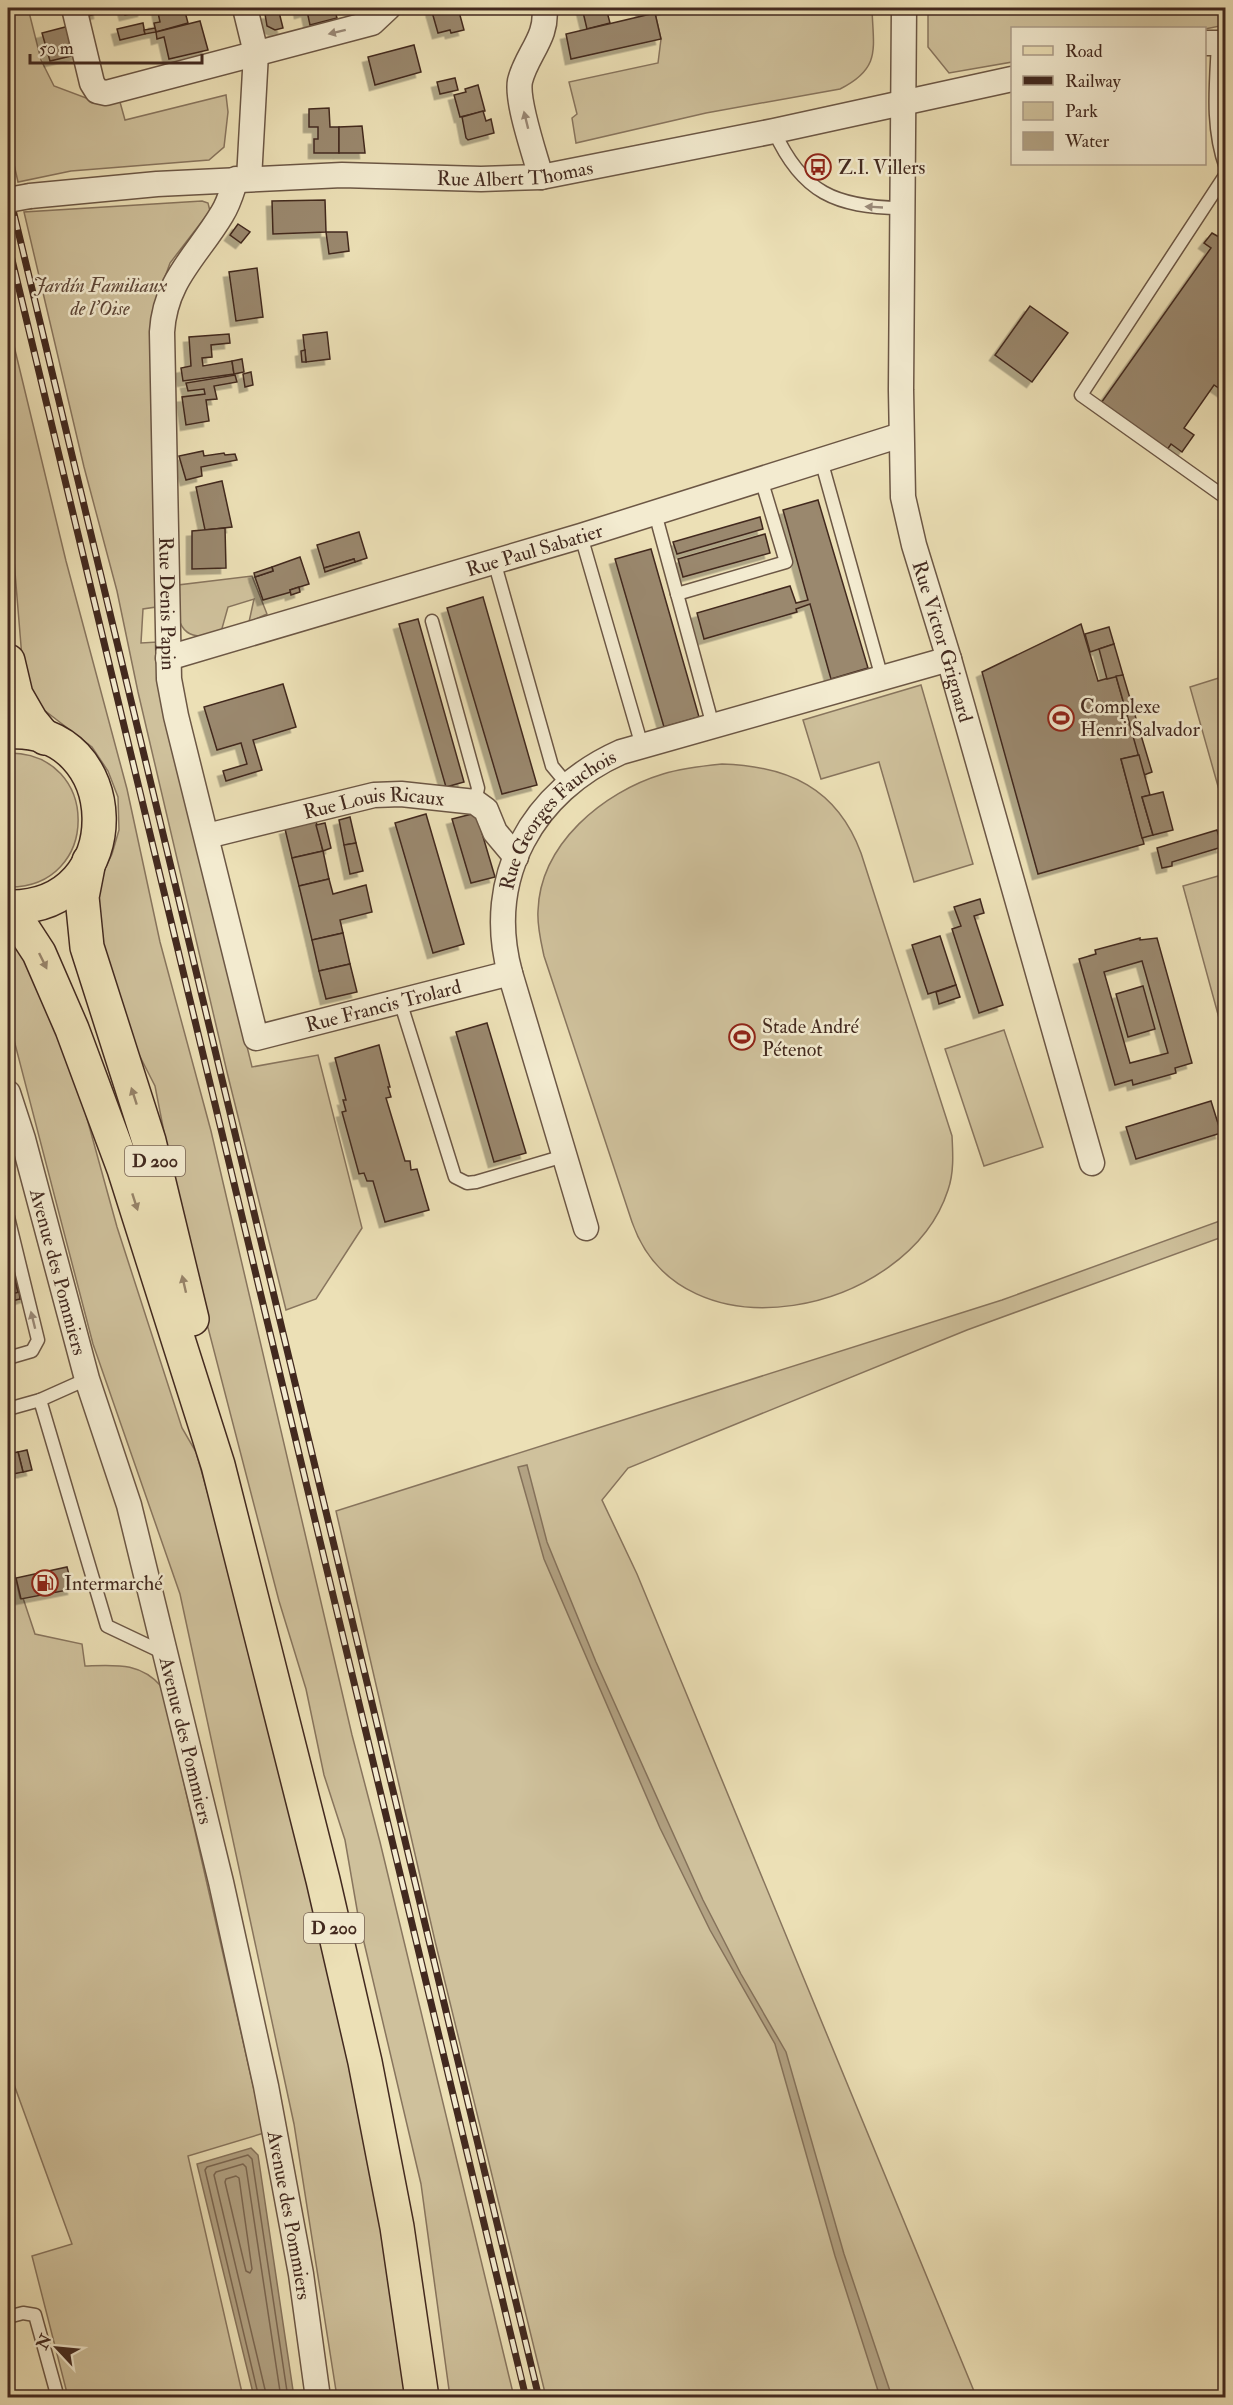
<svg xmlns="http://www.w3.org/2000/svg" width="1233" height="2405" viewBox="0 0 1233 2405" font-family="'IM FELL Double Pica',serif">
  <defs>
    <filter id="shadow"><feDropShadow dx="-5.5" dy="5.5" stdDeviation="0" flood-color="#0004"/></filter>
  </defs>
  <rect width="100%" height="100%" fill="#ece0b6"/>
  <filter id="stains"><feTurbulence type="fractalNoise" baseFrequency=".00333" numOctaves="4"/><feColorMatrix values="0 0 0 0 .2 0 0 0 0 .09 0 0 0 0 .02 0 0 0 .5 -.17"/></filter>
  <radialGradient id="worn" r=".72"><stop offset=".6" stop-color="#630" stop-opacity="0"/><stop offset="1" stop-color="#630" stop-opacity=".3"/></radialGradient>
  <g fill="#cfc19c" stroke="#88755e" stroke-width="1.5">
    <path d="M8 8H28L41 60 54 86 102 104 120 102 125 120 226 95 228 112 224 147 209 160 71 171 18 182 8 138Z"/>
    <path d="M664 8H872C873 48 882 68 840 89L706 113 576 143 572 118 577 114 569 82 658 63 661 39 655 13 665 10Z"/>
    <path d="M928 8H1225V25L1205 29 1012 28V62L949 73 928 47Z"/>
    <path d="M202 201 208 203 210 211 170 263 152 313 156 607 143 609 141 643 158 642 162 699 252 1067 318 1055 362 1228 316 1299 286 1310 227 1072 138 692 117 591 84 467 24 212Z"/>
    <path d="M8 321 66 561 127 789 160 942 211 1131 352 1735 380 1842 514 2397H450L421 2184 359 1921 345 1840 324 1775 306 1689 279 1601 185 1239 155 1086 129 1035 99 961 92 896 112 854 119 830 118 797 108 771 92 747 44 710 31 695 23 670 8 487Z"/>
    <path d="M252 576 267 614 249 622 254 599 228 607 221 632C215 634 208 637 201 636 173 636 177 604 178 585Z"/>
    <path d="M1225 676H1226L1225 811 1190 687Z"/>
    <path d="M921 685 973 864 914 882 879 762 821 779 803 720Z"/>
    <path d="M8 753C102 752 101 889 8 887Z"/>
    <path d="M722 764C788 766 837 788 861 853L952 1136C953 1154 954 1173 948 1190 908 1314 681 1363 632 1222L544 956C541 942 537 926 538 911 540 844 603 792 663 774 682 768 702 766 722 764Z"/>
    <path d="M1225 874H1226L1225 1040 1183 886Z"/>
    <path d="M8 932 14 937 67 1046 117 1227 182 1428 196 1452 250 1641 366 2126 408 2397H337L294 2124 180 1594 93 1344 8 1017Z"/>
    <path d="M1004 1030 1043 1147 984 1166 945 1049Z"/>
    <path d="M1225 1219V1236L967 1330 628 1468 602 1500 637 1574 976 2396 546 2397 435 1941 336 1511 1002 1300Z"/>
    <path d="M8 1543 20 1598H23L35 1634 82 1644 85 1666C116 1665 140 1662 162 1687L264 2133 188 2156 243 2397H68L32 2256 72 2244 8 2068Z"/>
  </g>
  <g fill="#b2a283" stroke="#85725b" stroke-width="1.5">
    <path d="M527 1465 547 1542 596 1662 703 1900 741 1974 786 2052 844 2254 892 2397H880L835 2256 775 2044 710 1930 660 1828 544 1559 518 1467Z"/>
    <path d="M251 2148 258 2155 294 2397H254L197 2164Z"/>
  </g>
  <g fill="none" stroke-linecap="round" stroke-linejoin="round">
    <g stroke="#7a6651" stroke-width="1.5">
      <path d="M236 2176 239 2178 252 2269 250 2273 246 2271 225 2182 226 2179Z"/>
      <path d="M259 2398 205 2170 207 2167 248 2155 252 2159 288 2398"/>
      <path d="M267 2398 214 2175 216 2172 243 2164 246 2167 281 2398"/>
    </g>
  </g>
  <g fill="#9a886e" stroke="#42291f" stroke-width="1.5" fill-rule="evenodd" filter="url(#shadow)">
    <path d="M86 8H98L99 13 88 16Z"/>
    <path d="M123 8H143V11L125 15Z"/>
    <path d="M157 8H184L188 23 156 32 154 23 160 22Z"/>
    <path d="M299 8H334L337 18 310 25 307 11 300 13Z"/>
    <path d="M431 8H449L432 12Z"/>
    <path d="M449 8H458L464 30 451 33 450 30 438 33 432 12Z"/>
    <path d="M582 8H606L610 23 587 29Z"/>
    <path d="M641 8H664L665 9 642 14Z"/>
    <path d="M279 12 283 28 275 30 267 26 265 14Z"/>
    <path d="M655 13 661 39 571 59 566 34Z"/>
    <path d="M200 21 208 50 169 59 164 37 157 39 156 32Z"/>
    <path d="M143 23 145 34 120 40 117 29Z"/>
    <path d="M73 25 80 54 50 61 42 33Z"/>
    <path d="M155 28 156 32 145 34 144 30Z"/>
    <path d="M414 45 421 72 375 85 368 57Z"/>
    <path d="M455 78 458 90 440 94 437 82Z"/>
    <path d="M478 85 485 111 460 117 454 95 466 92 465 89Z"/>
    <path d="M329 108 330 127H339V153H314V139H318V127H309V109Z"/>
    <path d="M483 111 486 121 491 119 494 133 468 140 466 138 462 117Z"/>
    <path d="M362 126 365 153H339V127Z"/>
    <path d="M325 200 326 232 273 234 272 201Z"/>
    <path d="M238 224 250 232 241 243 230 235Z"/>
    <path d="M1225 229 1226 393 1214 385 1184 428 1194 435 1182 452 1171 444 1167 450 1101 403 1211 248 1204 243 1212 233 1219 237Z"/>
    <path d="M326 232H347L349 251 329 254Z"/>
    <path d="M257 268 263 317 236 321 229 272Z"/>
    <path d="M1030 306 1068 333 1032 382 995 355Z"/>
    <path d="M327 332 330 359 306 362 303 335Z"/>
    <path d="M229 334 230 343 211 345 212 357 202 358 203 366 232 361 234 374 183 381 181 368 191 366 189 337Z"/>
    <path d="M305 350 306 362H302L301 351Z"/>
    <path d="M242 359 244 372 234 374 232 361Z"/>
    <path d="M251 372 253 385 245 387 243 374Z"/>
    <path d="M235 375 237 382 214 386 217 399 206 400 209 421 186 425 182 397 205 394 204 389 188 391 186 383Z"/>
    <path d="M203 451 204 456 224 453 225 455 235 454 237 460 201 467 202 476 186 480 179 456Z"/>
    <path d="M1226 478V491L1219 487Z"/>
    <path d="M222 481 232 527 205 530 196 487Z"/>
    <path d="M818 500 868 668 831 679 810 604 796 609 797 612 704 639 697 613 790 586 796 603 808 600 783 510Z"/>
    <path d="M760 517 763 529 677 554 673 542Z"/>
    <path d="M225 528 226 568 192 569V531Z"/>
    <path d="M359 532 367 558 355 562 354 559 324 568 317 545Z"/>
    <path d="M765 534 770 553 683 577 678 559Z"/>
    <path d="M651 549 699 717 664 727 615 559Z"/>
    <path d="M300 557 309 584 290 590 291 592 263 600 255 577 273 571 272 567Z"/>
    <path d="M354 559 355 562 325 572 324 568Z"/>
    <path d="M272 567 273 571 255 577 254 573Z"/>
    <path d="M299 587 300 592 291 595 290 590Z"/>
    <path d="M483 597 537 785 502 794 447 608Z"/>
    <path d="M418 619 464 782 446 787 399 624Z"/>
    <path d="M1081 624 1098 681 1116 676 1139 755 1121 759 1144 844 1038 874 982 672Z"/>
    <path d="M1109 627 1114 644 1090 652 1085 634Z"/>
    <path d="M1114 644 1123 675 1107 679 1099 649Z"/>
    <path d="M1123 675 1152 772 1144 775 1116 676Z"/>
    <path d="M283 684 296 727 253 740 262 770 226 781 223 771 247 764 241 743 217 750 204 707Z"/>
    <path d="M1139 755 1150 795 1142 797 1153 835 1142 838 1121 759Z"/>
    <path d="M1163 792 1173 830 1153 835 1142 797Z"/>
    <path d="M476 813 495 877 471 883 452 819Z"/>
    <path d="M426 814 464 944 433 953 395 823Z"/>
    <path d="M350 817 356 843 344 845 339 820Z"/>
    <path d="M316 821 323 851 292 858 285 829Z"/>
    <path d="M325 823 331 848 323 851 316 825Z"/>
    <path d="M1217 830 1222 847 1172 862V866L1162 868 1157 848Z"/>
    <path d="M356 843 363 871 350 874 344 845Z"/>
    <path d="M323 851 329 879 299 886 292 858Z"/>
    <path d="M329 879 333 894 366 885 372 912 340 920 343 933 312 940 299 886Z"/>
    <path d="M980 899 984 913 974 916 1003 1005 979 1013 952 929 961 926 954 907Z"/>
    <path d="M343 933 350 964 319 971 312 940Z"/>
    <path d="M940 936 956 985 928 994 912 945Z"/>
    <path d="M1140 938V940L1157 938 1192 1063 1175 1068 1176 1073 1133 1085 1132 1080 1115 1085 1079 959 1096 954 1095 950ZM1142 961 1168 1053 1130 1063 1104 972Z"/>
    <path d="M350 964 357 992 326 999 319 971Z"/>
    <path d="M956 985 960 997 939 1004 936 992Z"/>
    <path d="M1143 986 1155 1029 1128 1037 1116 994Z"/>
    <path d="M487 1023 526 1153 494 1162 456 1032Z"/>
    <path d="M379 1045 390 1087H388L391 1097 386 1098 405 1161H410L411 1170 417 1169 429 1210 385 1222 373 1181H367L364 1173 359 1174 342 1112 346 1111 343 1100H346L335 1058Z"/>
    <path d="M1211 1101 1221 1133 1136 1159 1126 1127Z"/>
    <path d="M8 1225 26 1297 20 1299 8 1251Z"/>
    <path d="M8 1251 18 1293 8 1295Z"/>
    <path d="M19 1292 20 1299 8 1302V1295Z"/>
    <path d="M27 1450 32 1470 23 1472 18 1452Z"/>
    <path d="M18 1452 23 1472 8 1475V1454Z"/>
    <path d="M67 1567 73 1589 21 1599 16 1578Z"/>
  </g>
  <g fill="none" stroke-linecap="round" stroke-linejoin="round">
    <g stroke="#6c5745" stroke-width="15">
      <g id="lane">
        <path d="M1218 43C1216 85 1211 127 1226 168"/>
        <path d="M774 131C802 193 836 207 901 208"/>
        <path d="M1226 174 1081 395 1226 498"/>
        <path d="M821 460 882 678"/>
        <path d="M655 513 713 726"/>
        <path d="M581 536 642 746"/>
        <path d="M494 561 552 766 567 784"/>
        <path d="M677 594 786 562 761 479"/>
        <path d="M432 621 478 788 475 802"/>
        <path d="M400 1001 455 1177 467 1183 476 1182 564 1156"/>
        <path d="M8 1217 38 1340 32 1351 8 1358"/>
        <path d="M40 1400 87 1379"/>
        <path d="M8 1409 40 1400 107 1626 164 1653"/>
        <path d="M8 2317 23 2313 35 2315 58 2398"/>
      </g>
    </g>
    <g stroke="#6c5745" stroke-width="27">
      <g id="street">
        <path d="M74 8 92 83 97 91 106 93 372 23 388 8"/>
        <path d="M245 8 256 53 249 179"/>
        <path id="s1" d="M904 8 901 390 903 497 914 545 949 659 1092 1163"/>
        <path d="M1204 43H1226"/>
        <path d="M541 177C535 155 516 101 520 81 526 55 549 36 544 8"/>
        <path id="s2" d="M236 179C232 191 229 203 222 214 197 256 165 280 162 332L169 679 176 716 256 1038 510 973"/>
        <path id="s3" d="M30 196 157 184 342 175 481 179 541 177 774 131 1012 79"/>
        <path id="s4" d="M168 658 581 536 901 435"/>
        <path id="s5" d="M207 836 374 795 401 794 475 802 486 810 495 832 516 857"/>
        <path id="s6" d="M8 1093 23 1139 87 1379 129 1505 221 1882 266 2086 301 2274 318 2398"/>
        <path id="s7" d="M586 1228 510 973C484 877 533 791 621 752L949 659"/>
      </g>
    </g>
    <g stroke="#42291f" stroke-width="36">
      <g id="primary">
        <path d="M8 732C126 724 133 910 8 907"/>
        <path d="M89 861 82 897 87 947 149 1141 192 1319"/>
        <path d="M8 915 24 930 39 953 72 1029 124 1169 218 1465 323 1880 365 2062 397 2227 422 2398"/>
      </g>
    </g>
    <g stroke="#42291f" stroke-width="36">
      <path id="highway" d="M8 661 16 695 31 721 45 738"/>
    </g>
    <use href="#lane" stroke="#f3ebd0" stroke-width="12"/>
    <use href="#street" stroke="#f3ebd0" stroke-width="24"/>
    <use href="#primary" stroke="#ece0b6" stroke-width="33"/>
    <use href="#highway" stroke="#ece0b6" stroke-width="33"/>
    <g stroke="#42291f" stroke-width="7">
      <g id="rail">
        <path d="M8 189 539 2398"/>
        <path d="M8 243 526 2398"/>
      </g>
    </g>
    <use href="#rail" stroke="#f3ebd0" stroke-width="4.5" stroke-dasharray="14" stroke-linecap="butt"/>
    <g stroke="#6c5745" stroke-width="27" stroke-linecap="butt">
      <path id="street-bridge" d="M8 200 30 196"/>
    </g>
    <use href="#street-bridge" stroke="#f3ebd0" stroke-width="24"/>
  </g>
  <defs><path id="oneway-solid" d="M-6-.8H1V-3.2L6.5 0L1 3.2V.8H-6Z" transform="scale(1.5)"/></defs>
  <g fill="#9a8a78">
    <use href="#oneway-solid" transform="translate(337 32) rotate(166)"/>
    <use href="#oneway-solid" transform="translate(526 120) rotate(-104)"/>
    <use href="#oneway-solid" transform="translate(874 207) rotate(-177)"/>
    <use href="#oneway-solid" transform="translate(33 1320) rotate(-104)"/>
  </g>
  <g fill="#97846a">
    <use href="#oneway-solid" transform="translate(43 961) rotate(64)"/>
    <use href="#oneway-solid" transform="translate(134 1096) rotate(-108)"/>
    <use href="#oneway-solid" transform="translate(135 1202) rotate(72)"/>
    <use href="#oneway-solid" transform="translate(184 1284) rotate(-103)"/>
  </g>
  <defs>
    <g id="bus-ring" transform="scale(1.35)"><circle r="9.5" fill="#f3ebd0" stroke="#8f2418" stroke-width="1.5"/><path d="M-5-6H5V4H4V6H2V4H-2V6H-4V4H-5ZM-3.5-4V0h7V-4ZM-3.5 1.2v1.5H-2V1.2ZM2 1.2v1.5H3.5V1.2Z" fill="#8f2418"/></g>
    <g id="stadium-ring" transform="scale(1.35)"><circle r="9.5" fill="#f3ebd0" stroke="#8f2418" stroke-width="1.5"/><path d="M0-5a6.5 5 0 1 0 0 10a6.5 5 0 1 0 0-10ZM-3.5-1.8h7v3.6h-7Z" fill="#8f2418"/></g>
    <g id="fuel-ring" transform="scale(1.35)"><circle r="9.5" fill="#f3ebd0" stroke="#8f2418" stroke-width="1.5"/><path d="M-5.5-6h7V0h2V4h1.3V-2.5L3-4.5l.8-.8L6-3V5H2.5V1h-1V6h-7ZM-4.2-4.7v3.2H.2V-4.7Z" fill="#8f2418"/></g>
  </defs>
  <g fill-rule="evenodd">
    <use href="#bus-ring" x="818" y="167"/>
    <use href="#stadium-ring" x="1061" y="718"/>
    <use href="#stadium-ring" x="742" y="1037"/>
    <use href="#fuel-ring" x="45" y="1583"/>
  </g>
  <g text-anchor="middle" stroke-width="5" stroke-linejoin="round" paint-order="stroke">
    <g fill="#f3ebd0" stroke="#776354" stroke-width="1.5">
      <rect x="125" y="1146" width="60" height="30" rx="4.5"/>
      <rect x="304" y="1913" width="60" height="30" rx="4.5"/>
    </g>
    <g font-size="18" font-weight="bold" fill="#42291f">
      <text x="155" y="1167">D 200</text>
      <text x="334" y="1934">D 200</text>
    </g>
    <g font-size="20" fill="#42291f" stroke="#f3ebd0" text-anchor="start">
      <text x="838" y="174">Z.I. Villers</text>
      <text x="1080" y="713">Complexe<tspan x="1080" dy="23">Henri Salvador</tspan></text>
      <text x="762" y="1033">Stade André<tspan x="762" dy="23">Pétenot</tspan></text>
      <text x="64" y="1590">Intermarché</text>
    </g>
    <g font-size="20" fill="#42291f" stroke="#f3ebd0">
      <text dy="7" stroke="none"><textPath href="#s3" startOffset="486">Rue Albert Thomas</textPath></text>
      <text dy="7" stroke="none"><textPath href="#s4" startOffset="382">Rue Paul Sabatier</textPath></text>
      <text dy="7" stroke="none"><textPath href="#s2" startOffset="444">Rue Denis Papin</textPath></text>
      <text dy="7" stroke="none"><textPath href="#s1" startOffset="639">Rue Victor Grignard</textPath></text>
      <text dy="7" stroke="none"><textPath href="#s5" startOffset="171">Rue Louis Ricaux</textPath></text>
      <text dy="7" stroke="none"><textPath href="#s7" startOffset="440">Rue Georges Fauchois</textPath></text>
      <text dy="7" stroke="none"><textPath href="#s2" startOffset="1020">Rue Francis Trolard</textPath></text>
      <text dy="7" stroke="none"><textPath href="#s6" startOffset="186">Avenue des Pommiers</textPath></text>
      <text dy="7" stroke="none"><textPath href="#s6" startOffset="672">Avenue des Pommiers</textPath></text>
      <text dy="7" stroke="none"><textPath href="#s6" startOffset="1158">Avenue des Pommiers</textPath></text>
    </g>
    <g font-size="20" font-style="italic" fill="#5e4738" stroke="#f3ebd0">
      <text x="100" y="292">Jardín Familiaux<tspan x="100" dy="23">de l'Oise</tspan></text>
    </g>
  </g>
  <rect width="1233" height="2405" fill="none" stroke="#ece0b6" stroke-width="30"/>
  <rect x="9" y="9" width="1215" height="2387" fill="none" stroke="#42291f" stroke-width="3"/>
  <rect x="15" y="15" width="1203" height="2375" fill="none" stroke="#42291f" stroke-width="1.5"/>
  <rect x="1011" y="27" width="195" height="138" fill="#f3ebd0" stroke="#ac9d89" stroke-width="1.5"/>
  <rect x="1023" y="46" width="30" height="9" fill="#ece0b6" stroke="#ac9d89" stroke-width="1.5"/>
  <text x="1065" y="57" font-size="18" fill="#42291f">Road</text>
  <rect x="1023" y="76" width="30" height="9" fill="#42291f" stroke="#ac9d89" stroke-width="1.5"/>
  <text x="1065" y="87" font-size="18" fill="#42291f">Railway</text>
  <rect x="1023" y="102" width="30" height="18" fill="#cfc19c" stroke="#ac9d89" stroke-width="1.5"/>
  <text x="1065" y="117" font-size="18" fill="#42291f">Park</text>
  <rect x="1023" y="132" width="30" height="18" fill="#b2a283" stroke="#ac9d89" stroke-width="1.5"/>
  <text x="1065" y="147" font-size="18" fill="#42291f">Water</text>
  <g transform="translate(57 2348) rotate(296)" stroke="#f3ebd0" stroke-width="4.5" paint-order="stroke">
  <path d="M0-4.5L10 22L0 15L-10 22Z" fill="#42291f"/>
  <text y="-9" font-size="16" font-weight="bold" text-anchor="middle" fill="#42291f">N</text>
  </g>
  <path d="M30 54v9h172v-9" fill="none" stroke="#42291f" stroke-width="3"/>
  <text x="39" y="54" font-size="18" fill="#42291f" stroke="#f3ebd0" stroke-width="4.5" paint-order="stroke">50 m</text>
  <rect width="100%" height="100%" filter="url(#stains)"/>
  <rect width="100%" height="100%" fill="url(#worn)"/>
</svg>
